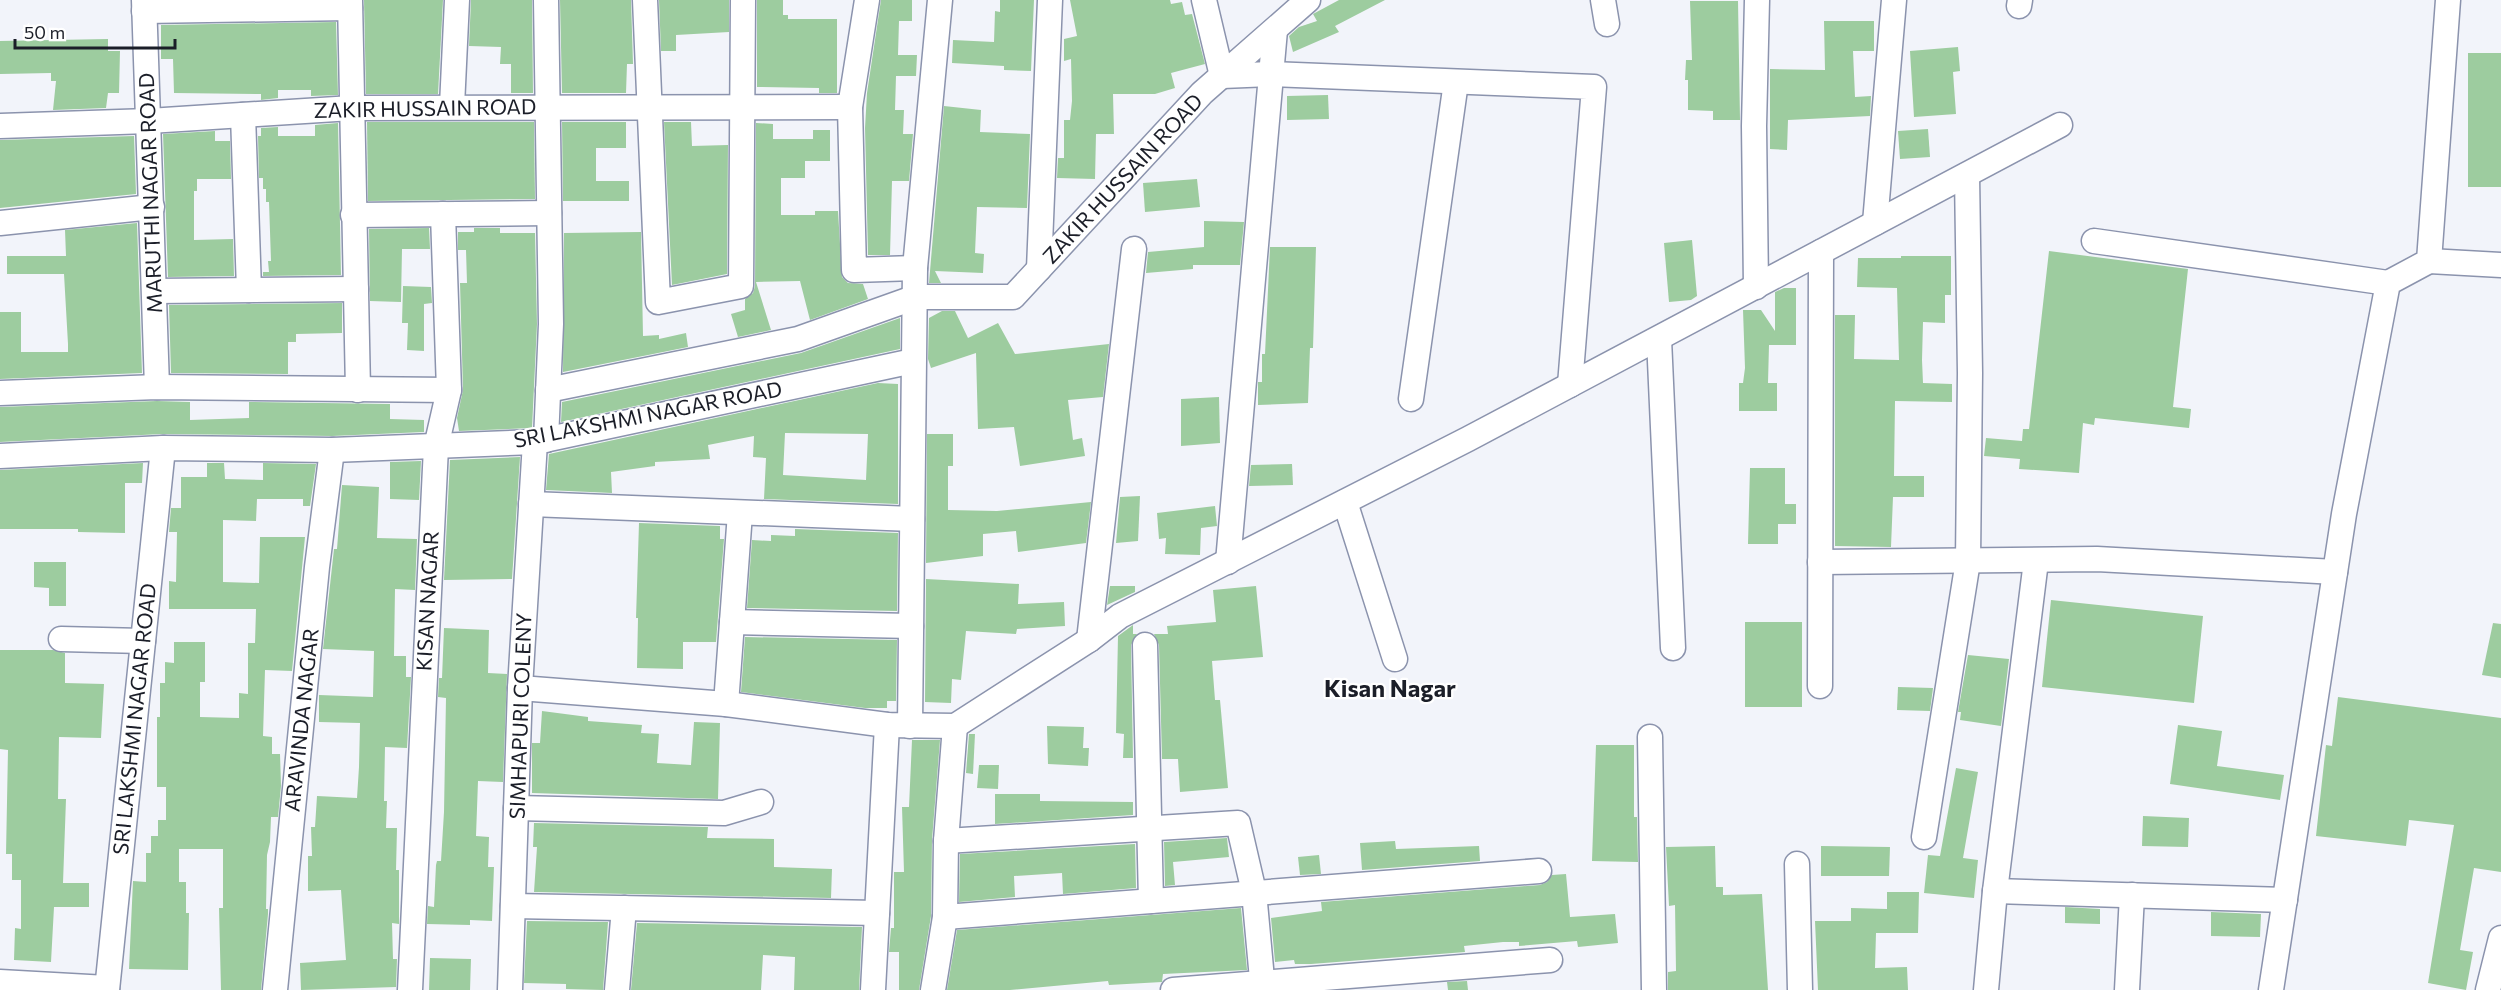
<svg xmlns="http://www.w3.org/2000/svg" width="2501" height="990" viewBox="0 0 2501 990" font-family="Commissioner,sans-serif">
  <rect width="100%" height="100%" fill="#f2f4fa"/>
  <g fill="#9dcc9f" fill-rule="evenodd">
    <path d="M364 0H443L438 94H366Z"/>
    <path d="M471 0H532L533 93H511V64H500L501 47 469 46Z"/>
    <path d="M560 0H631L633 64H627L626 93H562Z"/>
    <path d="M659 0H729V32L676 35V51H661Z"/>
    <path d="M757 0H783V15H788V19H837V93H819V88L757 87Z"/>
    <path d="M881 0H912V21H899L898 55H917L916 76H896L895 110H904L903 134H913L909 181H892L890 255H868L865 128 867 93Z"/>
    <path d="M1000 0H1034L1031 71 1004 70V66L952 63 953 40 994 42 995 11 1000 12Z"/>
    <path d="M1070 0H1170L1171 4 1182 2 1185 15 1192 14 1205 64 1171 73 1175 88 1155 94H1113L1114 134H1096L1095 179 1057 178 1058 158H1064V120H1070L1072 101 1071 59 1064 61V39L1077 36Z"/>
    <path d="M1339 0H1385L1335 26 1339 32 1293 52 1289 36 1299 27 1317 21 1313 14Z"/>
    <path d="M1690 1H1738L1740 120H1713V111L1688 110V80H1685L1686 60H1692Z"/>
    <path d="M1824 21H1874V51H1853L1855 97 1871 96 1870 116 1788 120 1787 150 1770 149V69L1825 70Z"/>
    <path d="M336 22 338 95 311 96V90H278V98L261 100V94L174 93 173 59H161V25Z"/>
    <path d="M108 39V51H120L119 93H108L106 108 53 110 56 81H51V73L0 74V41Z"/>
    <path d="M1958 47 1960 71 1953 72 1956 114 1914 117 1910 51Z"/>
    <rect x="2468" y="53" width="33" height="134"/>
    <path d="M1328 95 1329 119 1287 120V96Z"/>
    <path d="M944 106 981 110 980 132 1030 134 1027 208 977 207 975 253 984 254 983 273 935 271 941 283H929Z"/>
    <path d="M367 122H534L535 199 368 201Z"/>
    <path d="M562 122H626V148H596V181H629V201H563Z"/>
    <path d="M664 122H691L692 146 728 145 727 274 672 285Z"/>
    <path d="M338 123 341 275 263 276V272H269L268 261H271L269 202H266V189H263V178H259L258 136H261V128L278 127V136H315V125Z"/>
    <path d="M756 123 773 124V139H813V130H830V161H805V178H781V215H815V211H838L842 277 848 283 863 284 868 299 810 320 800 281 756 282 771 330 738 337 731 314 745 310V299L753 293 755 286Z"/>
    <path d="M1928 129 1930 157 1900 159 1898 131Z"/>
    <path d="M215 131V141H230L231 179H197V191H194V240L233 239 234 276 168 277 163 134Z"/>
    <path d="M134 136 136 194 0 208V140Z"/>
    <path d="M1197 179 1200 207 1145 212 1143 183Z"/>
    <path d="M1204 221 1244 222 1240 265H1193V269L1146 273 1148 252 1204 247Z"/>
    <path d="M137 223 142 373 0 379V312H21V352H68V344L64 274H7V256H66L65 230Z"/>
    <path d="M429 228 430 249H402L401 302 370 301 369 229Z"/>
    <path d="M474 228H500V233H535L537 324 532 428 459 431 457 418 463 390 460 283H467L466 250H458V232H474Z"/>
    <path d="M641 232 643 336 659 335V339L686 333 688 347 563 372 564 233Z"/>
    <path d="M1692 240 1697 296 1691 300 1669 302 1664 243Z"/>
    <path d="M1270 247H1316L1313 348H1310L1308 403 1258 405V382H1262V354H1265Z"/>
    <path d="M2049 251 2188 269 2173 407 2191 409 2189 428 2095 418 2094 425 2083 423 2079 473 2019 469 2020 459 1984 456 1986 438 2022 441 2023 429H2029Z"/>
    <path d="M1901 256H1951V295H1945V323L1923 322 1922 360 1923 383 1952 384V402L1895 401 1894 476H1924V497H1893L1891 547 1835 546V315H1855L1854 359 1899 360 1897 288 1857 287 1858 258H1901Z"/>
    <path d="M403 286 431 287 432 303 424 304V351L407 350 408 323H402Z"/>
    <path d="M1784 288H1796V345H1769L1768 383H1777V411H1739V383H1743L1745 368 1743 310H1761L1775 331V292Z"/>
    <path d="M342 303V333L296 334V342H288V374L171 373 169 305Z"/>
    <path d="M942 311H955L968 338 998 323 1015 354 1109 344 1103 397 1068 400 1073 440 1082 438 1085 456 1020 466 1014 427 978 429 976 353 931 368 928 359 929 318Z"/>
    <path d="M900 318V349L561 422 562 402 801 353Z"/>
    <path d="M878 383 898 384V504L764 499 766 458 753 457 754 436 708 445 710 459 655 462V466L611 472 612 493 546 490 549 454ZM785 433 868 434 866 480 783 475Z"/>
    <path d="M1219 397 1220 443 1181 446V399Z"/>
    <path d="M157 401 190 402V420L249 418V402L390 404V419L424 420V432L332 436 162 434 0 442V407Z"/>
    <path d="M927 434H953V466H948V510L997 511 1091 502 1086 543 1018 552 1016 531 983 534V556L926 563Z"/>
    <path d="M520 457 512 579 444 580 450 460Z"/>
    <path d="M421 461 419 500 390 499V462Z"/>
    <path d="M143 463 142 483H125V533L78 532V529H0V470Z"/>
    <path d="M207 463H224L225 479 263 480V463L316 464 310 506H303V499H257L256 521 223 520V582L259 583 260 537H305L292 671 265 670 263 736 272 737V754H280L281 786 278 817H271L270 842 267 855 266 909H268V914L261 990H221L219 908H223V849H179V882H186V913H189L188 970 129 969 133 881 146 882V853H151V836H158V820H166V787H157V717H160V683H165V662L174 663V642H205V682H200V717L239 718V693L248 694V643H255L256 609H169V581L176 582 177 532H169L171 508H181V477H207Z"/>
    <path d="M1292 464 1293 485 1249 486 1251 465Z"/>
    <path d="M1750 468H1785V504H1796V524H1778V544H1748Z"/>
    <path d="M342 485 379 487 377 538 417 539 415 590 395 589 394 656H406V677H411L407 748 385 747 384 801H387L386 828H397L396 870H399V924L392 923 393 959H397L396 987 301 990 300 963 346 960 341 890 308 891V856H312L311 827H315L317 796 357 798 359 767 360 723 319 722V695L373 697 374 651 323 649 334 549H337Z"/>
    <path d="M1140 496 1138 541 1116 543 1120 497Z"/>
    <path d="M1215 506 1217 526 1201 528 1200 555 1165 554 1166 538 1159 539 1157 513Z"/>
    <path d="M639 523 720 526V539H724L716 642H683V669L637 668 638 618H636Z"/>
    <path d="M795 529 898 533 897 611 747 608 752 540 771 541V535L795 536Z"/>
    <path d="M34 562H66V606H49V588L34 587Z"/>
    <path d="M926 579 1019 584 1018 604 1064 602 1065 626 1017 629 1016 634 966 631 961 680 952 679 951 703 925 702Z"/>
    <path d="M1110 586H1135V592L1107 605Z"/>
    <path d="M1256 586 1263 657 1212 661 1215 700H1220L1228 788 1180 792 1178 759H1162L1159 645 1154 634H1168L1167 626 1216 622 1213 590Z"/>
    <path d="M2051 600 2203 616 2194 703 2042 687Z"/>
    <rect x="1745" y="622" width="57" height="85"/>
    <path d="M2493 623 2501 624V678L2482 675Z"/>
    <path d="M1133 625V634H1137L1131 645 1133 758H1123L1124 734 1116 733 1118 636Z"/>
    <path d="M444 628 489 630 488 673 507 674 503 782 478 781 476 836 489 837 488 867H494L492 921 470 920V925L427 924 428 906 434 907 436 865 437 861H441L444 812 446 698 438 697 439 678H442Z"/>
    <path d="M745 637 897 640 896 701H887V708H865L741 692Z"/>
    <path d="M0 650H53L65 653V683L104 684 101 738 59 737 58 799H66L63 883H89V907H54L51 962 14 960 15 928 21 929V880H12V854H6L8 750 0 749Z"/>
    <path d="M1968 655 2009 659 2001 726 1960 720 1961 712H1958Z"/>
    <path d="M1898 687 1933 688 1930 711 1897 710Z"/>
    <path d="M2338 697 2501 718V872L2474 868 2460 950 2473 952 2466 990 2428 983 2454 825 2409 820 2406 846 2316 836 2326 745 2332 746Z"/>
    <path d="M542 711 588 717V721L642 725 641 733 659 734 657 763 691 765 694 722 720 723 718 799 532 793V743H540Z"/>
    <path d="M2178 725 2222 731 2217 766 2284 775 2280 800 2170 784Z"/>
    <path d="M1047 726 1084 727 1083 748H1089L1088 766 1048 764Z"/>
    <path d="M969 734H975L973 774 966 773Z"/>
    <path d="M912 740H940L932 840 931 916 919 990H899V952H889L891 928H894V872H904L902 807H909Z"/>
    <path d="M1596 745H1634V817H1637L1638 862 1592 861Z"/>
    <path d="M979 765H999L998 789 977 788Z"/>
    <path d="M1956 768 1978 772 1963 858 1978 860 1974 898 1924 893 1928 855 1940 856Z"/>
    <path d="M995 794H1040V801L1133 802V815L995 824Z"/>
    <path d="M2143 816 2189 818 2188 847 2142 846Z"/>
    <path d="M534 823 708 827 707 838 774 839V867L832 869 831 898 534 892 537 847H533Z"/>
    <path d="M1227 838 1229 857 1173 862 1175 885 1165 886 1164 842Z"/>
    <path d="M1395 841 1396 849 1479 846 1480 861 1362 870 1360 843Z"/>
    <path d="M1135 844 1136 888 1063 894 1062 873 1014 876 1015 897 959 902 960 854Z"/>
    <path d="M1715 846 1716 887H1723V895L1762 894 1768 990H1668V972L1676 971 1675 905 1669 906 1666 847Z"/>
    <path d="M1821 846 1890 847 1889 876H1821Z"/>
    <path d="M1319 855 1321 874 1300 875 1298 857Z"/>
    <path d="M1566 874 1570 917 1615 914 1618 943 1578 947 1577 941 1519 946V942H1503L1464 946 1465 952 1311 964H1295L1294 960 1275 962 1271 918 1322 911 1321 902 1540 885 1547 882 1552 875Z"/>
    <path d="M1887 892H1919L1918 933H1876L1875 968 1907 967 1908 990H1818L1815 921H1851V908L1887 909Z"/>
    <path d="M2065 907 2100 909V924L2065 923Z"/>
    <path d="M1241 908 1247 970 1163 974 1162 982 1109 985 1108 981 1010 990H947L957 930Z"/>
    <path d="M2211 912 2261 914 2260 937 2211 936Z"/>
    <path d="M527 921 608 922 603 990 566 989V984L524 983Z"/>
    <path d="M637 923 862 927 859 990H794L795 957 763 955 761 990H631Z"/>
    <path d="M430 958 471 959 470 990H429Z"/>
    <path d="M1467 981 1468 990H1448L1447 982Z"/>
  </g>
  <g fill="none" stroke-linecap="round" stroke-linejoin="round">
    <g stroke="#8b93ad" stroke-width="27">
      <g id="minor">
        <path d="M144 0 157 387"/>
        <path d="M350 0 358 390"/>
        <path d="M645 0 658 302 741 286 743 0"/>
        <path d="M867 0 850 107 854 270 915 268"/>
        <path d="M1204 0 1222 76 1271 74 1594 87 1570 385"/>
        <path d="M1603 0 1607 24"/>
        <path d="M2019 6 2020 0"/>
        <path d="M144 11 350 8"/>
        <path d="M452 106 457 0"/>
        <path d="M243 115 249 290"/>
        <path d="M0 126 149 121 352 108 850 107"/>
        <path d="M353 215 549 213"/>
        <path d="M0 223 152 207"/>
        <path d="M1875 223 1894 0"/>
        <path d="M2094 241 2388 283"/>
        <path d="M2429 261 2501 265"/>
        <path d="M1039 269 1050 0"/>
        <path d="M1756 287 1754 126 1757 0"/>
        <path d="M155 291 356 289"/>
        <path d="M1659 339 1673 648"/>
        <path d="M548 390 798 339 916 297H1013L1202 93 1308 0"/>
        <path d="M0 393 157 387 449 390"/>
        <path d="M1411 399 1456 82"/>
        <path d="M546 440 551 324 546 0"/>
        <path d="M0 456 163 448 332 450 535 442 913 361"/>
        <path d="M1345 502 1395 659"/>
        <path d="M531 504 912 519"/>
        <path d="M1228 562 1275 30"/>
        <path d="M1820 562 2097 559 2335 572"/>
        <path d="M732 622 911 626"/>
        <path d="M61 639 143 641"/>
        <path d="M1089 640 1134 249"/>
        <path d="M1145 645 1151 901"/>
        <path d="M1820 686 1821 252"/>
        <path d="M520 688 726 704 887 725 955 726 1089 640 1120 616 1468 439 2060 125"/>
        <path d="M726 704 740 513"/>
        <path d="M910 726 915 268 940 0"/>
        <path d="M1650 737 1654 990"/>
        <path d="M516 808 724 813 761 802"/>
        <path d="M1924 837 1968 561 1970 373 1967 175"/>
        <path d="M946 841 1238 823 1254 892 1263 990"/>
        <path d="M1797 864 1800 990"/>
        <path d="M1995 891 2285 900"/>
        <path d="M513 906 877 913"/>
        <path d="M945 917 1539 871"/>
        <path d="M0 982 107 988"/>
        <path d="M107 990 163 448"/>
        <path d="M275 990 317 567 332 450"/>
        <path d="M410 990 436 447 449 390 443 214"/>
        <path d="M510 990 520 688 535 442"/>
        <path d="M617 990 624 908"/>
        <path d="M873 990 887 725"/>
        <path d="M933 990 945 917 946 841 955 726"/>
        <path d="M1173 990 1550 960"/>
        <path d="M1986 990 1995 891 2036 561"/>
        <path d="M2127 990 2132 895"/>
        <path d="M2271 990 2344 514 2388 283 2429 261 2448 0"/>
        <path d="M2488 990 2501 938"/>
      </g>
    </g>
    <use href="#minor" stroke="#fff" stroke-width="24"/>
  </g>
  <g text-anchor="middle" stroke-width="4.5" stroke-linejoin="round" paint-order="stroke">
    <g font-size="21" fill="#1b1e28" stroke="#fff">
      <text transform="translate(425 109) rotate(-1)" y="7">ZAKIR HUSSAIN ROAD</text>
      <text transform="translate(1123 179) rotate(-47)" y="7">ZAKIR HUSSAIN ROAD</text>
      <text transform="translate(151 193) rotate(-92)" y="7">MARUTHI NAGAR ROAD</text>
      <text transform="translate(648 415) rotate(-11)" y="7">SRI LAKSHMI NAGAR ROAD</text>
      <text transform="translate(428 601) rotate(-87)" y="7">KISAN NAGAR</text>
      <text transform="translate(521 716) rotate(-88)" y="7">SIMHAPURI COLENY</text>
      <text transform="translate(135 719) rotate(-84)" y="7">SRI LAKSHMI NAGAR ROAD</text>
      <text transform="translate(302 720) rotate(-84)" y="7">ARAVINDA NAGAR</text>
    </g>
    <g font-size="24" font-weight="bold" fill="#1b1e28" stroke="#fff">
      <text x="1390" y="697">Kisan Nagar</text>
    </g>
  </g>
  <path d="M15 39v9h160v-9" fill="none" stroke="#1b1e28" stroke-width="3"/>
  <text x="24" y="39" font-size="18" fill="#1b1e28" stroke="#ffffff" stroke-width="4.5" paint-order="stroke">50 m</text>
</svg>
